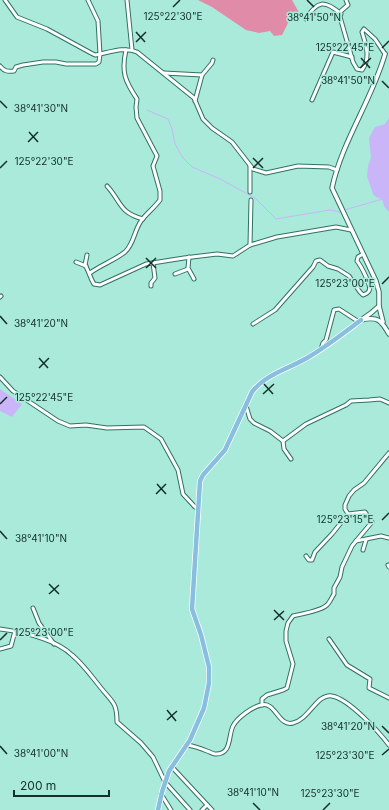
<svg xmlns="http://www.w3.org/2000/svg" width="389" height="810" viewBox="0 0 389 810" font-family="Inter,sans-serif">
  <rect width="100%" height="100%" fill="#a9eadb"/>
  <path fill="#e08ca8" d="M198 0H292L301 16 300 17 294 11 282 35 274 36 270 31 259 33 246 30 212 7Z"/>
  <g fill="#cab5f9">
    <path d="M389 118V212L384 206 382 199 376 197 373 194 367 176 368 166 371 158 369 138 375 127 385 124Z"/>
    <path d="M0 389 22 404 12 417 0 411Z"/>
  </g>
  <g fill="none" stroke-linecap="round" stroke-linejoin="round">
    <g stroke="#cab5f9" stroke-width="1">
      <path d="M147 110 168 119 172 129 175 144 183 158 192 167 220 179 255 198 276 219 330 210 340 212"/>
      <path d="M344 210 383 199"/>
    </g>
    <g stroke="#307164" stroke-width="5">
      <g id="minor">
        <path d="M5 0 17 17 47 29 91 53 95 55C108 53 124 46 137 52L194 98 203 119 212 128 232 142 253 169 266 173 298 166 329 167 337 170"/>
        <path d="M127 0 132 50"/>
        <path d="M346 0 348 5 341 11 340 17 353 62 357 69 362 70C371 58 366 45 362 32L364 29 375 39 385 54"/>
        <path d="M306 19C317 0 325 0 341 14"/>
        <path d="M0 66C4 71 7 72 14 71L16 67 23 65 43 62H56L66 64H96L99 62 100 54 98 21 88 0"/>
        <path d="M164 73 202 75"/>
        <path d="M312 100 333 52 352 57"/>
        <path d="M195 101 202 75 212 63 213 60"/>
        <path d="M107 186C121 201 119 213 143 219"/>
        <path d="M250 192V166"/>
        <path d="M250 245 277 237 336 227 351 230"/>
        <path d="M87 255 85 265C89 271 90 278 94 284L100 285 146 264 184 258 217 254 233 256 250 245 251 200"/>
        <path d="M189 257 188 268 194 279"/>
        <path d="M76 262 86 266"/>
        <path d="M90 273C101 265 115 260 125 252 134 244 134 231 141 221 146 214 154 208 160 200V191L153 166 157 156 137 118 136 107 137 99C125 81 121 72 126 50"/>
        <path d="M175 274 188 269"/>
        <path d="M151 286V283L155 278 153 263"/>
        <path d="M0 297 1 296"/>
        <path d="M253 324 275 310 313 267 316 261 320 260 328 266 338 269 349 276 360 292 363 295C365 294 367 294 369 291 372 286 361 266 357 261L358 257 363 254"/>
        <path d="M321 349 323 343 326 340 334 310 339 309 359 322"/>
        <path d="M0 377 13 391 58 421 70 426 86 425 107 428 144 427 161 439 178 470 183 494 195 507 198 508"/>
        <path d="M246 406 250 419 254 423 270 431 283 441 284 449 291 459"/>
        <path d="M283 441 306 424 346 405 351 401 369 400 380 399 389 403"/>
        <path d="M348 514 365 512 372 522 356 541"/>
        <path d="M363 550 366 540"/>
        <path d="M306 556 309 560H312L315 552 332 534 348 514 345 509V505L349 496 354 490 364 483 389 453"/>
        <path d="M388 565 389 567"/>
        <path d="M33 608 39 623 54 644"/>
        <path d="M0 629C23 632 55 639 72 655 83 664 92 677 101 688 112 702 117 702 117 722L141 743 153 757 165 782 190 810"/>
        <path d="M329 639 347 665 370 679 369 688 389 698"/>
        <path d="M0 649 11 646 15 631"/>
        <path d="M262 705V699L267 695 283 690 287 688 293 664 286 641V631L288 623 293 616C301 614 321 611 327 605 330 602 332 597 334 594V588L340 577 342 567 352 546 356 541 381 536 389 538"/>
        <path d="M186 745C194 746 200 748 207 751 210 752 213 754 215 754 232 755 228 736 233 726 237 718 252 707 261 705 276 701 278 727 293 723 305 720 312 706 321 699 324 697 328 695 332 696 349 699 379 732 389 745"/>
        <path d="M172 767 212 810"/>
        <path d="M161 794 171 810"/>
        <path d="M202 810 207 805"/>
      </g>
    </g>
    <g stroke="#307164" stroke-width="5.5">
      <g id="tertiary">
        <path d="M385 54C372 100 342 141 332 188L376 281 379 292V306L371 313 361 320C378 316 381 320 389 334"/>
        <path d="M379 306 383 322"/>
      </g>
    </g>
    <g stroke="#fff" stroke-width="6">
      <path id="primary" d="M158 810 162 792 169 771 190 740 204 708 209 683V667L201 635 192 609 200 481 203 475 225 450 252 392C266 374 288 369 307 358 326 347 344 333 361 320"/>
    </g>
    <use href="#minor" stroke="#fff" stroke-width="3"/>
    <use href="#tertiary" stroke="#fff" stroke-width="3.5"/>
    <use href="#primary" stroke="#88bedf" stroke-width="4.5"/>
  </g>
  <path fill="none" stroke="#15302a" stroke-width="1.5" d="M307 0 314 7M173 7 180 0M136 32 145 42M136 42 146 32M382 48 389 41M361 58 370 68M360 68 371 58M382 81 389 88M0 101 7 108M29 132 38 142M28 142 38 132M253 158 263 168M0 168 7 161M253 168 263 158M146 258 156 268M146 268 156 258M382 284 389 277M0 316 7 324M39 358 48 368M39 368 49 358M264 384 273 394M263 394 274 384M0 404 7 397M157 484 166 494M156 494 166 484M382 520 389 513M0 531 7 539M49 584 59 594M49 594 59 585M274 610 284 620M274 620 284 611M0 640 7 633M167 710 176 721M167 720 177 711M382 726 389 733M0 746 7 754M382 755 389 749M253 803 260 810M323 810 330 803"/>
  <g font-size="10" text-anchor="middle" fill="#15302a" stroke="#a9eadb" stroke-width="3" stroke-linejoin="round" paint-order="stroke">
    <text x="173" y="20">125°22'30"E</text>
    <text x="314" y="21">38°41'50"N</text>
    <text x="345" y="51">125°22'45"E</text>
    <text x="348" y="84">38°41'50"N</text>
    <text x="41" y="112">38°41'30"N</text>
    <text x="44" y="165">125°22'30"E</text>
    <text x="345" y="287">125°23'00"E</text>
    <text x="41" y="327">38°41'20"N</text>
    <text x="44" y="401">125°22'45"E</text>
    <text x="345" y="523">125°23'15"E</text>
    <text x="41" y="542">38°41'10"N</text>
    <text x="44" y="636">125°23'00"E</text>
    <text x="348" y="730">38°41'20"N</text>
    <text x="41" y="757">38°41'00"N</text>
    <text x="345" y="759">125°23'30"E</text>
    <text x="253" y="796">38°41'10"N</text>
    <text x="330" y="797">125°23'30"E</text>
  </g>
  <path d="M14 790v6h95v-6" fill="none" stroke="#15302a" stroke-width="2"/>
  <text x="20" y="790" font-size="12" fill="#15302a" stroke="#a9eadb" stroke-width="3" paint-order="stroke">200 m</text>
</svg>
